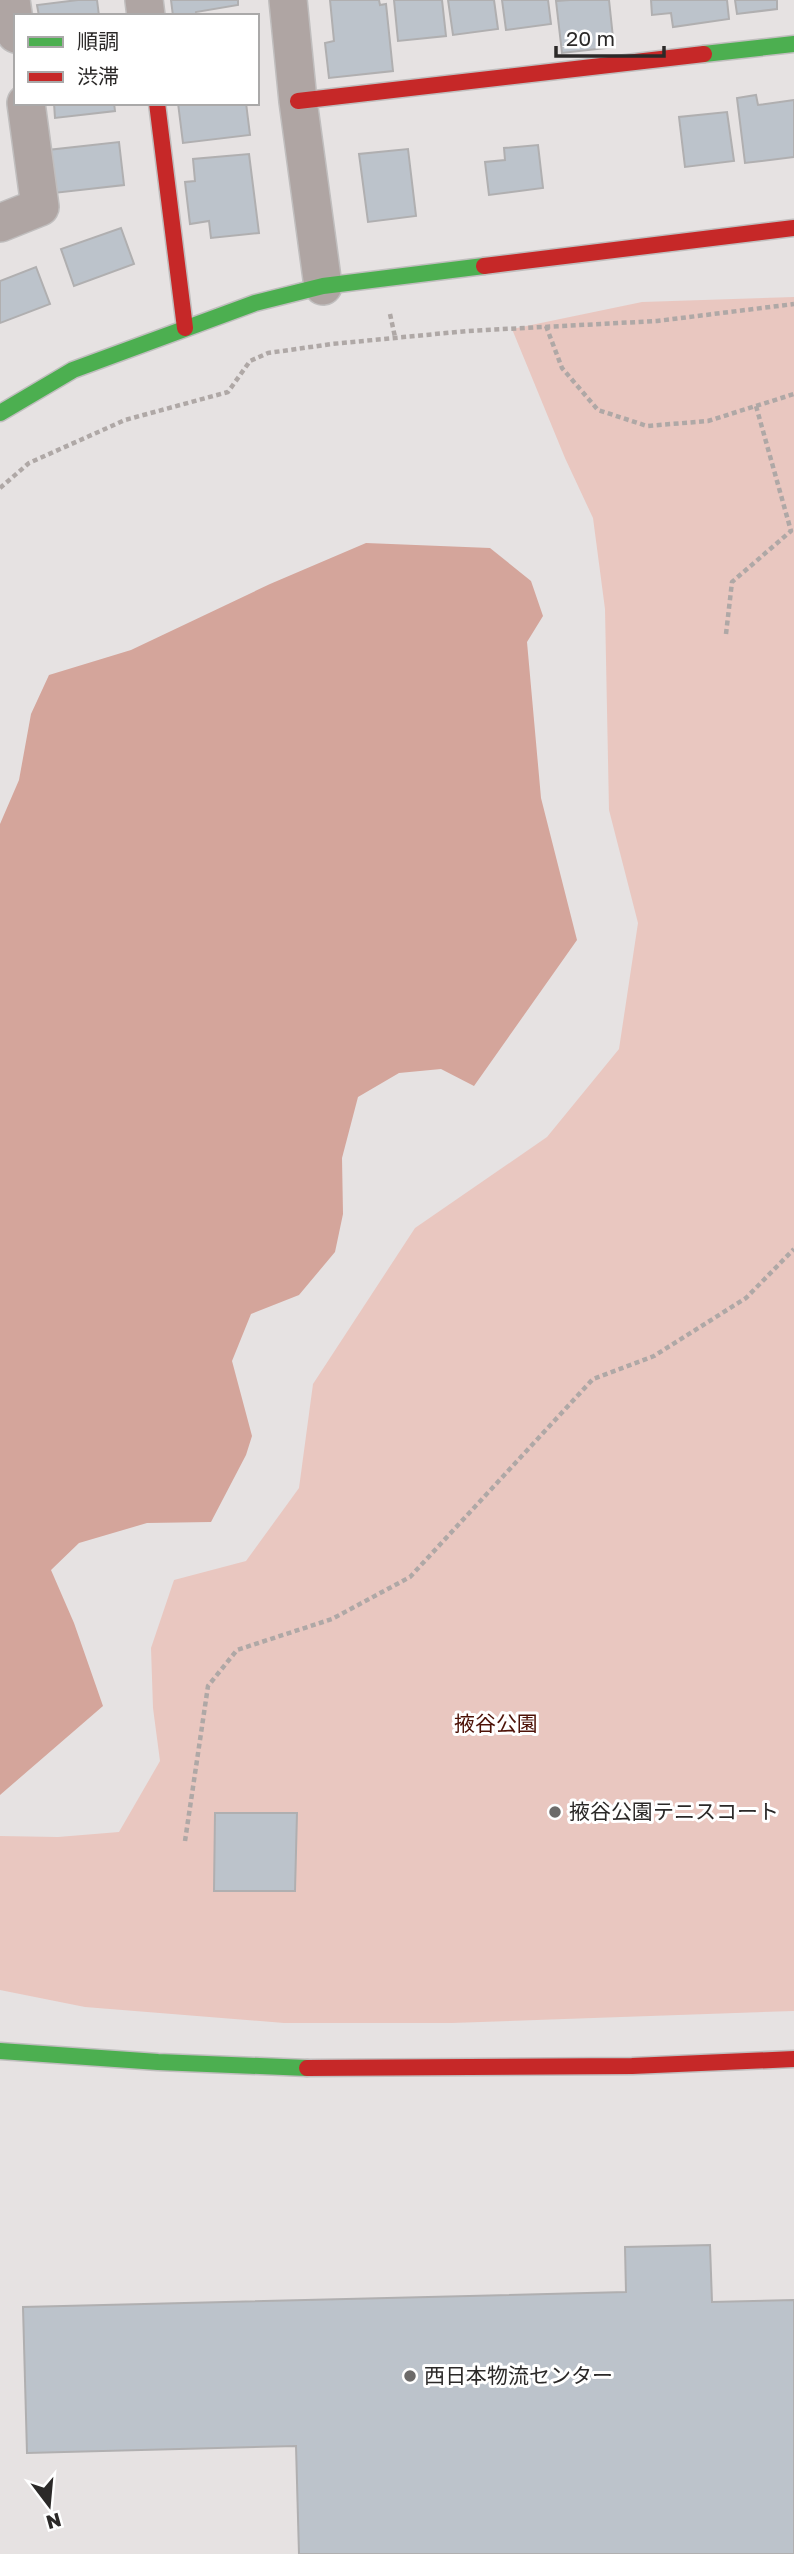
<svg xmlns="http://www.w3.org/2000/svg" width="794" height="2554" viewBox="0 0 794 2554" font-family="'Golos Text','Noto Sans JP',sans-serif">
  <rect width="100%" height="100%" fill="#e6e2e2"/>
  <path fill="#e9c7c0" d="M794 297V2011L452 2023H284L85 2007 0 1990V1836L58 1837 119 1832 160 1761 153 1708 151 1648 174 1580 246 1561 299 1488 313 1384 415 1228 547 1137 619 1049 638 923 609 810 605 609 593 518 565 458 512 329 642 302Z"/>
  <path fill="#d4a59b" d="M366 543 490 548 531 581 543 616 527 642 541 798 577 940 474 1086 441 1069 399 1073 358 1097 342 1158 343 1214 335 1252 299 1295 251 1314 232 1361 252 1436 246 1455 211 1522 147 1523 79 1543 51 1570 74 1623 103 1706 0 1795V824L19 780 31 714 49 675 131 650 270 584Z"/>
  <g fill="#bcc3cb" stroke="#b0afb0" stroke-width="2">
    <path d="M78 0H97L99 16H39L37 5Z"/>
    <path d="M171 0H238V5L196 12V16H173Z"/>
    <path d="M330 0H379L380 5 386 4 393 71 329 78 325 43 334 41Z"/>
    <path d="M394 0H442L446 36 398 41Z"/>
    <path d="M448 0H494L498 29 453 35Z"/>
    <path d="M502 0H548L551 24 506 30Z"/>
    <path d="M570 0H609L614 47 562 53 556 1Z"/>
    <path d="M651 0H727L729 19 673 27 671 13 652 15Z"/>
    <path d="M735 0H777V9L737 14Z"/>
    <path d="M756 95 758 105 794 100V157L745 163 737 98Z"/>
    <path d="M54 103H114L115 111 55 118Z"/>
    <path d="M178 103H246L250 135 183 143Z"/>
    <path d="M727 112 734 161 685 167 679 117Z"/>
    <path d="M119 142 124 185 54 193 48 150Z"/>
    <path d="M538 145 543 188 489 195 485 162 505 160 504 148Z"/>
    <path d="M408 149 416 216 368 222 359 154Z"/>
    <path d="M249 154 259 233 211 238 209 221 190 224 185 182 195 181 193 159Z"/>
    <path d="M121 228 134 264 74 286 61 249Z"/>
    <path d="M36 267 50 304 0 323V281Z"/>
    <path d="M215 1813H297L295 1891H214Z"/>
    <path d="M710 2245 712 2302 794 2300V2554H299L296 2446 27 2453 23 2307 626 2292 625 2247Z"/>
  </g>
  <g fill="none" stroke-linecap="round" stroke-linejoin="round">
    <g stroke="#c0bebe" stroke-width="40">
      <g id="street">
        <path d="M11 0 16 34"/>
        <path d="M144 0 146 16"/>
        <path d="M288 0 298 101 323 286"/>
        <path d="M0 223 40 207 26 103"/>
      </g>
    </g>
    <g stroke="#c0bebe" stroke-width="19">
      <g id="fast">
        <path d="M704 54 794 44"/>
        <path d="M0 413 73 370 255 303 323 286 484 266"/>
        <path d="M0 2051 158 2062 307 2068"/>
      </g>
    </g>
    <g stroke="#c0bebe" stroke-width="19">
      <g id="jam">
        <path d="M298 101 704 54"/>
        <path d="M157 103 185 328"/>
        <path d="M484 266 794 228"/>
        <path d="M307 2068 632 2066 794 2059"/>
      </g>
    </g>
    <g stroke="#afa8a6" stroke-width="4.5" stroke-dasharray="5 3.5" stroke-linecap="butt">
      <path d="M390 314 395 337"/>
      <path d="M546 326 562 368 598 410 647 426 708 421 794 394"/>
      <path d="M0 488 29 463 125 420 228 392 250 361 268 353 332 344 467 331 657 321 794 304"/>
      <path d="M726 634 732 582 791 531 756 406"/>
      <path d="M185 1841 208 1686 237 1650 332 1619 410 1577 593 1379 654 1356 746 1298 794 1249"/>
    </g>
    <use href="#street" stroke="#afa5a3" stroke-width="37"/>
    <use href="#fast" stroke="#4caf50" stroke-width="16"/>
    <use href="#jam" stroke="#c62828" stroke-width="16"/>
  </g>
  <g fill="#6c6a69" stroke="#fff" stroke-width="2.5">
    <circle cx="555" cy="1812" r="7"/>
    <circle cx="410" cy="2376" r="7"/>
  </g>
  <g text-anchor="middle" stroke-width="6" stroke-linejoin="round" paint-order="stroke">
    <g font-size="21" fill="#4d1207" stroke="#fff">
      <text x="496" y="1731">掖谷公園</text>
    </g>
    <g font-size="21" fill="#2b2928" stroke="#fff" text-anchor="start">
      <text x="569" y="1819">掖谷公園テニスコート</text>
      <text x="424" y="2383">西日本物流センター</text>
    </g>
  </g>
  <rect x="14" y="14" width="245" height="91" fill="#ffffff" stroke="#aaa9a9" stroke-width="2"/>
  <rect x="28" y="37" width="35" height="10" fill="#4caf50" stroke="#aaa9a9" stroke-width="2"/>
  <text x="77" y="49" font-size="21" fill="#2b2928">順調</text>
  <rect x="28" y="72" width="35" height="10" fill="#c62828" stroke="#aaa9a9" stroke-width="2"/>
  <text x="77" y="84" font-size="21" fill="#2b2928">渋滞</text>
  <g transform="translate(49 2505) rotate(164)" stroke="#ffffff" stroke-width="5" paint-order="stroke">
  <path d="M0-5L12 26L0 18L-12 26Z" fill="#2b2928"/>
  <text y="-10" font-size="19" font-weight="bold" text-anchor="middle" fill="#2b2928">N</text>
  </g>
  <path d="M556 46v10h108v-10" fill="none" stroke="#2b2928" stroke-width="3.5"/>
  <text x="566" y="46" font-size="21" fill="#2b2928" stroke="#ffffff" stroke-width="5" paint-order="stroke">20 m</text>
</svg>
